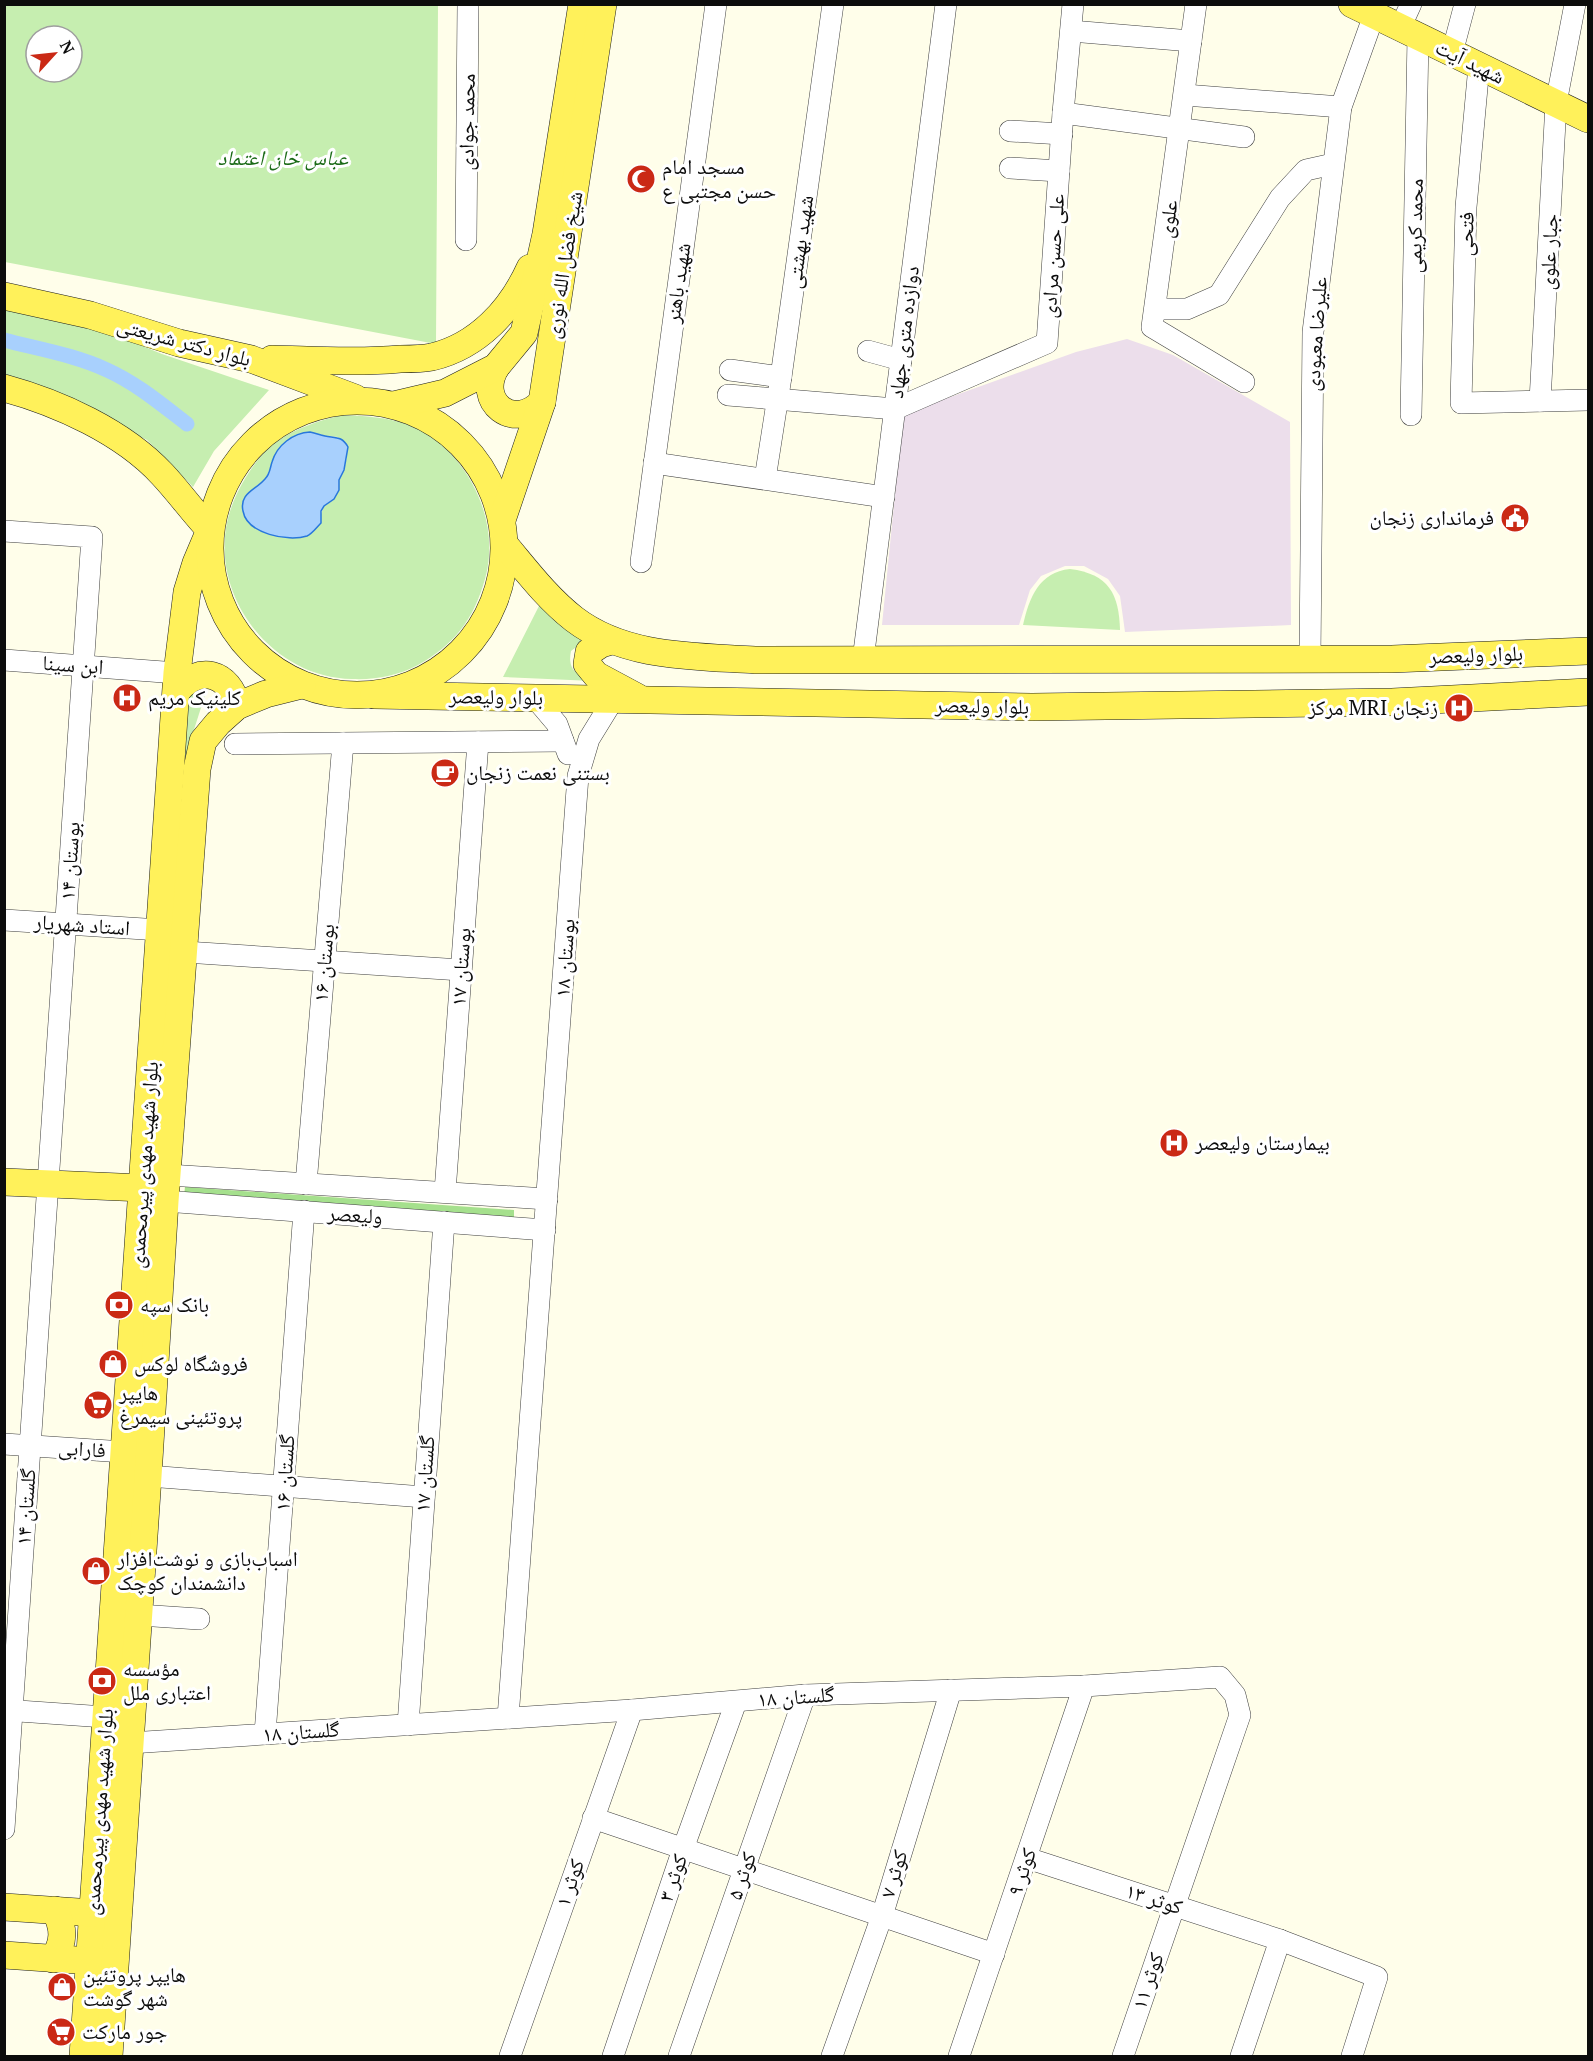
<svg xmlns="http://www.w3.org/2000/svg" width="1593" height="2061" viewBox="0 0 1593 2061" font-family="'PT Serif','Noto Naskh Arabic',serif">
  <rect width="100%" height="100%" fill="#fffeea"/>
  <path fill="#ecdeeb" d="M1127 339 1173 355 1290 422 1291 625 1125 632 1120 596 1108 579 1084 566H1065L1041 576 1030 590 1019 625H882L903 414 1076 352Z"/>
  <g fill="#c6eeb0" fill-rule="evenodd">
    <path d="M4 5H438L436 344 5 262ZM36 36H72V72H36Z"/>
    <path d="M4 307 96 327 162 354 269 390 214 451 193 487 147 440 77 406 5 378Z"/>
    <path d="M342 415C365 416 387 417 409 425 466 448 502 519 485 579 474 619 454 645 418 665 397 676 375 680 352 679 276 678 214 603 226 528 229 510 236 493 246 477 254 464 265 449 279 440 298 427 319 421 342 415ZM319 434 326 436 338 437 347 457 344 470 339 480 337 494 324 506 320 517 308 535 288 538 267 534 242 503 247 494 266 478 272 463Z"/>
    <path d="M1070 569C1109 574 1119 594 1120 630L1023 625C1029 598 1039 572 1070 569Z"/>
    <path d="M540 604 584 641 571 651C567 670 577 675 593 681L503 677Z"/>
    <path d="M201 686 207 689 190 742 158 1157 188 696Z"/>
  </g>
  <path fill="#a5e08d" d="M185 1187 514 1210V1218L184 1196Z"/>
  <path fill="#a8d0fd" stroke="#2877dc" stroke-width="1.5" d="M310 432C315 433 320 435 325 436 336 438 342 436 348 447L344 470 339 480V490L334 499 324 506 321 511V523C317 527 312 534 307 536 288 542 247 534 243 511 239 493 256 490 265 479 270 474 270 468 272 462 277 445 293 433 310 432Z"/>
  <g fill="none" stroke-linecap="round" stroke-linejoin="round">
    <path stroke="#a8d0fd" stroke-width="15" d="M4 340C38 349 75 355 107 370 136 383 161 404 187 424"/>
    <g stroke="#3f3f3f" stroke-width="22">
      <g id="minor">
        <path d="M1196 4 1152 327 1244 382"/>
        <path d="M1400 28 1411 4"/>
        <path d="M1071 31 1191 41"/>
        <path d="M1452 53 1465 4"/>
        <path d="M1479 66 1466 207 1461 403 1588 400"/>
        <path d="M1185 95 1341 107"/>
        <path d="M1063 113 1244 137"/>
        <path d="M1010 131 1062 134"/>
        <path d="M1010 168 1059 171"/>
        <path d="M466 240 468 4"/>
        <path d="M1156 309H1187L1219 295 1280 198 1306 170 1333 164"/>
        <path d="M868 351 901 360"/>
        <path d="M730 370 781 377"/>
        <path d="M728 395 895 409 1047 343 1063 113 1073 4"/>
        <path d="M1540 401 1556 103 1575 4"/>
        <path d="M1411 415 1418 37"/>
        <path d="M654 463 884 497"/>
        <path d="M765 479 781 377 833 4"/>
        <path d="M4 531 92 537 4 1829"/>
        <path d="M641 562 716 4"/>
        <path d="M1310 659 1313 332 1341 107 1374 15"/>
        <path d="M4 660 177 673"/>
        <path d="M863 660 946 4"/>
        <path d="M535 698 557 724 568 754"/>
        <path d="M235 744 563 741"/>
        <path d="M4 920 160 930"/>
        <path d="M185 952 461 970"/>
        <path d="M168 1175 547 1199"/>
        <path d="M306 1184 343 743"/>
        <path d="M445 1192 478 742"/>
        <path d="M165 1201 545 1230"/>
        <path d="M4 1444 124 1452"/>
        <path d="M148 1476 424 1497"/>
        <path d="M139 1615 199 1619"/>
        <path d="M4 1710 105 1717"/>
        <path d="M508 1718 578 776 589 739 613 700"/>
        <path d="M408 1725 444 1222"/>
        <path d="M265 1734 304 1211"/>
        <path d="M130 1743 632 1710 805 1695 1084 1686 1220 1677 1235 1695 1240 1715 1123 2056"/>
        <path d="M593 1818 994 1954"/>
        <path d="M1027 1858 1280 1940 1377 1977 1352 2056"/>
        <path d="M510 2056 632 1710"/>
        <path d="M613 2056 683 1849 736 1702"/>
        <path d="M679 2056 805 1695"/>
        <path d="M832 2056 882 1916 951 1690"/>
        <path d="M959 2056 1084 1686"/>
        <path d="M1241 2056 1280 1940"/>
      </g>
    </g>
    <g stroke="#1d1d1d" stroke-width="28">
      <g id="major">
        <path d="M1352 4 1588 119"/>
        <path d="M4 296 90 315 179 343 251 359 355 398"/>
        <path d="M272 359C314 360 357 363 400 359 410 359 422 359 432 357 478 346 511 310 530 268"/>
        <path d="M496 367C475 402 514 432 542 402"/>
        <path d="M4 388C59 403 123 432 162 474 179 492 193 512 210 530L196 563 187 592 177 673 83 2056"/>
        <circle cx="357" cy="548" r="147"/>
        <path d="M394 405 445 393 496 367 524 333 546 234 582 4"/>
        <path d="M502 520 542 402 603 4"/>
        <path d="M505 545C526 570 547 598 574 619 625 658 693 656 755 660L1392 659 1588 651"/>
        <path d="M611 641 601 644 589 652 587 664 596 675 637 697"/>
        <path d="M177 691C199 664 229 672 237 706"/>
        <path d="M374 695 1032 707 1392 702 1588 692"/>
        <path d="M4 1182 143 1188 159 1197"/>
        <path d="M4 1907 108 1914"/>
        <path d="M4 1955 105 1962"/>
        <path d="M53 1959C65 1942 64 1928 55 1910"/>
        <path d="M109 2056 148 1476 165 1201 197 769 203 741 218 723 237 706 266 694 302 685"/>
      </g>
    </g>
    <use href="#minor" stroke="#fff" stroke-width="21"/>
    <use href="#major" stroke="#fff15a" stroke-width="27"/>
  </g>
  <defs>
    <g id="mosque-disc" transform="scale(1.5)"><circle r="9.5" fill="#ca2915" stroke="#fff"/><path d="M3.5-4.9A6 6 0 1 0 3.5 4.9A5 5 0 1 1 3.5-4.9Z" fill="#fff"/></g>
    <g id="civic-disc" transform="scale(1.5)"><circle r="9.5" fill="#ca2915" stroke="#fff"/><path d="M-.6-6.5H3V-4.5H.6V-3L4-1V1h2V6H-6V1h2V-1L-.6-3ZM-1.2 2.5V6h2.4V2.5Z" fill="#fff"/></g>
    <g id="hospital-disc" transform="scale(1.5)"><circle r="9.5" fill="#ca2915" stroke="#fff"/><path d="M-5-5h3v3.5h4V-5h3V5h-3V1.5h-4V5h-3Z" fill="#fff"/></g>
    <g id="cafe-disc" transform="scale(1.5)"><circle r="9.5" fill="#ca2915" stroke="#fff"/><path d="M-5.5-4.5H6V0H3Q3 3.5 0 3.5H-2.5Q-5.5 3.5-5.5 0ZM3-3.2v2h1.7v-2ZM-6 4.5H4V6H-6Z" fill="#fff"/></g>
    <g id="bank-disc" transform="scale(1.5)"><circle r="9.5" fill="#ca2915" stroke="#fff"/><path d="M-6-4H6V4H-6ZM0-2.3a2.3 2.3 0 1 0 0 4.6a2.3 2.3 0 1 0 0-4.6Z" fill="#fff"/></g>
    <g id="shop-disc" transform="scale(1.5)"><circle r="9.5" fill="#ca2915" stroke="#fff"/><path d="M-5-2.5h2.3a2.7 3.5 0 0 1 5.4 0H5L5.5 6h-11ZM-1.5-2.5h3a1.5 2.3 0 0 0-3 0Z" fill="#fff"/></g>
    <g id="supermarket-disc" transform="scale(1.5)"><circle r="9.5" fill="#ca2915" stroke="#fff"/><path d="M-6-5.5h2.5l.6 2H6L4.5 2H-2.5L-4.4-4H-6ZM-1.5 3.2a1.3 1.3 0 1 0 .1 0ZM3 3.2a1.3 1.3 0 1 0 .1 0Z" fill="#fff"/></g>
  </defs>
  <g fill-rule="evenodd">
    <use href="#mosque-disc" x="641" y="179"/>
    <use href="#civic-disc" x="1515" y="518"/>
    <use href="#hospital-disc" x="127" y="698"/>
    <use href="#hospital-disc" x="1459" y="708"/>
    <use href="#cafe-disc" x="445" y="773"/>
    <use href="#hospital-disc" x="1174" y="1143"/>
    <use href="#bank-disc" x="119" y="1305"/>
    <use href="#shop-disc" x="113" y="1364"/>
    <use href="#supermarket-disc" x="98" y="1405"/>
    <use href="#shop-disc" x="96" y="1571"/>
    <use href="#bank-disc" x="102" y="1681"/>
    <use href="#shop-disc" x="62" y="1987"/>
    <use href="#supermarket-disc" x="61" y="2032"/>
  </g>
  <g text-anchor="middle" stroke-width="6" stroke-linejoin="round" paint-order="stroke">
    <g font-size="21" fill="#0c0c0c" stroke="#fff">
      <text transform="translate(1470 62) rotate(26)" y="7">شهید آیت</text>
      <text transform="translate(467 122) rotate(-89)" y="7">محمد جوادی</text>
      <text transform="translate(1168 219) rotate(-82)" y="7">علوی</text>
      <text transform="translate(1415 226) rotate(-89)" y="7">محمد کریمی</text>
      <text transform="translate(1466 234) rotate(-88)" y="7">فتحی</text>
      <text transform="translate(800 242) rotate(-82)" y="7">شهید بهشتی</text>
      <text transform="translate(1549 252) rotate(-87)" y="7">جبار علوی</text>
      <text transform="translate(1053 256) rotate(-86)" y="7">علی حسن مرادی</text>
      <text transform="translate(564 265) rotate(-81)" y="7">شیخ فضل الله نوری</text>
      <text transform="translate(678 283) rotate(-82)" y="7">شهید باهنر</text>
      <text transform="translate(904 332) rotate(-83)" y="7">دوازده متری جهاد</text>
      <text transform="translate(1316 334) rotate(-86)" y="7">علیرضا معبودی</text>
      <text transform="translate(184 342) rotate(15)" y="7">بلوار دکتر شریعتی</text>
      <text transform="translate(1476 655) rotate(-2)" y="7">بلوار ولیعصر</text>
      <text transform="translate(73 665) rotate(4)" y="7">ابن سینا</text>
      <text transform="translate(496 697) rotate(1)" y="7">بلوار ولیعصر</text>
      <text transform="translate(982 706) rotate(1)" y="7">بلوار ولیعصر</text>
      <text transform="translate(70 861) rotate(-86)" y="7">بوستان ۱۴</text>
      <text transform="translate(82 925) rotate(4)" y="7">استاد شهریار</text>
      <text transform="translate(565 958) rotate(-86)" y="7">بوستان ۱۸</text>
      <text transform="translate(324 963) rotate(-85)" y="7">بوستان ۱۶</text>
      <text transform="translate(461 967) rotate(-86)" y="7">بوستان ۱۷</text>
      <text transform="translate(144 1165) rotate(-86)" y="7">بلوار شهید مهدی پیرمحمدی</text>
      <text transform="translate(355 1215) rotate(4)" y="7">ولیعصر</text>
      <text transform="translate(82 1449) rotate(4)" y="7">فارابی</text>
      <text transform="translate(285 1473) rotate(-86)" y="7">گلستان ۱۶</text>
      <text transform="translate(425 1474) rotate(-86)" y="7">گلستان ۱۷</text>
      <text transform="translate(26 1507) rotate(-86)" y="7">گلستان ۱۴</text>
      <text transform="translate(796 1697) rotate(-4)" y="7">گلستان ۱۸</text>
      <text transform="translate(301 1732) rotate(-4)" y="7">گلستان ۱۸</text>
      <text transform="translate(99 1812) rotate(-86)" y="7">بلوار شهید مهدی پیرمحمدی</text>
      <text transform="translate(1022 1872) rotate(-71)" y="7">کوثر ۹</text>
      <text transform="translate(894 1874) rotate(-73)" y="7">کوثر ۷</text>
      <text transform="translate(742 1876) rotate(-71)" y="7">کوثر ۵</text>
      <text transform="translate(673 1878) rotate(-71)" y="7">کوثر ۳</text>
      <text transform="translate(570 1883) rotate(-71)" y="7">کوثر ۱</text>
      <text transform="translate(1154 1899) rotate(18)" y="7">کوثر ۱۳</text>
      <text transform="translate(1148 1981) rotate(-71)" y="7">کوثر ۱۱</text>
    </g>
    <g font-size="21" font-style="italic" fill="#1a6a16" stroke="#fff">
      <text x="283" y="165">عباس خان اعتماد</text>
    </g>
    <g font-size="21" fill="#0c0c0c" stroke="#fff" text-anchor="start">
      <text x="662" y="174">مسجد امام<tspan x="662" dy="24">حسن مجتبی ع</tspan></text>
      <text x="1494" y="525" text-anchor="end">فرمانداری زنجان</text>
      <text x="148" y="705">کلینیک مریم</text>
      <text x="1438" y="715" text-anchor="end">مرکز MRI زنجان</text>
      <text x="466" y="780">بستنی نعمت زنجان</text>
      <text x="1195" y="1150">بیمارستان ولیعصر</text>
      <text x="140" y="1312">بانک سپه</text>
      <text x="134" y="1371">فروشگاه لوکس</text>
      <text x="119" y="1400">هایپر<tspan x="119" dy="24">پروتئینی سیمرغ</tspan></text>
      <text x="117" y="1566">اسباب‌بازی و نوشت‌افزار<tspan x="117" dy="24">دانشمندان کوچک</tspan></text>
      <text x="123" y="1676">مؤسسه<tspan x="123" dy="24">اعتباری ملل</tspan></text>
      <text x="83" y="1982">هایپر پروتئین<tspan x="83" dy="24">شهر گوشت</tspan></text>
      <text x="82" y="2039">جور مارکت</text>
    </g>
  </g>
  <rect width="1593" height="2061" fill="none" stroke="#0c0c0c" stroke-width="12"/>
  <g transform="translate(54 54) rotate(63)"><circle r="28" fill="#ffffff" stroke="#9e9e9e" stroke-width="1.5"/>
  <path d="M0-4.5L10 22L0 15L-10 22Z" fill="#ca2915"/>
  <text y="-9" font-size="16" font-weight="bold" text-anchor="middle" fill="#0c0c0c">N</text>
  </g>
</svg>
